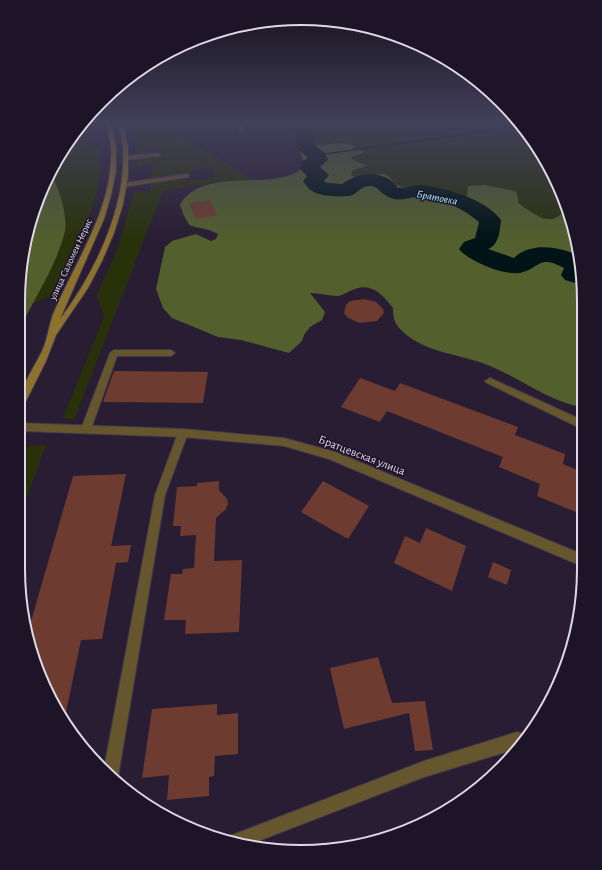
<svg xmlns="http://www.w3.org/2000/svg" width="602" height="870" viewBox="0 0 602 870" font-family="'Alegreya Sans',sans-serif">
  <rect width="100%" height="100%" fill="#281d32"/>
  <g fill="#29310b">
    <path d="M134 128H170L174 134 230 165 251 179 199 185 163 191 74 420 63 418 104 317 97 295 117 250 134 192 150 191 151 182 176 179 177 180C190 178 204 185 215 176L212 169C197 165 194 171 182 175 172 178 161 178 150 180L153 164 137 166V158L160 156 158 148 144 150 137 152Z"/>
    <path d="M319 131 525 134 555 176 563 201 562 205 565 209 555 220C545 219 525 213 520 203 517 199 519 195 515 191L485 185 467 197 459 196 449 191H421L411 186 403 187 394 184 392 178C387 177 380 173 376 174 367 176 359 180 351 175L353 170 368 167 353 160 351 157 363 153 364 150H352L340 143 315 144V140Z"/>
    <path d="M76 135 100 149C104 205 74 247 51 296L32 304 22 324 23 246 47 176Z"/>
    <path d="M46 445 19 519 20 464 27 446Z"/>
  </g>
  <g fill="#535f2c">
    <path d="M340 143 355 145 352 150H364L363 153 351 157 353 160 368 166 353 170 351 175C366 185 385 162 394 184L403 187 411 186 421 191H449L459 196 467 197 468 186 485 185 515 191C519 195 517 199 519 203 521 206 527 209 530 211 542 220 556 224 565 209L562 205 563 201 579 246 581 407C551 402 519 378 490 366 460 353 423 354 399 328 394 322 393 316 393 308 384 296 372 282 355 289 349 291 344 295 338 296 329 296 319 293 310 293L325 312 322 320 310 327 304 335 302 341 289 353 241 340 218 337 172 318 163 308 156 289 165 247 172 241 196 234 211 241 216 239 218 234C207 228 202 229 192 226 187 225 181 209 180 204 206 163 281 195 305 165L300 152 301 149 306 146Z"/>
    <path d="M50 172C58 185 68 215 65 231 57 264 37 294 22 324L23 246Z"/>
  </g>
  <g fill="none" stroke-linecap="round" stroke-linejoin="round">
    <path fill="#001316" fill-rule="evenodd" d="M495 129 496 131 314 156 313 155Z"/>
    <path fill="#001316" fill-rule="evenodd" d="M304 130 310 131 315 137 313 144 325 153 328 160 320 167 329 175 324 181 327 183 342 184C358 172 385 169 398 188 406 188 412 185 420 185 444 187 486 199 501 220 500 230 499 245 488 249L514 258C530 242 560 246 579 256V284L565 280 561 275 564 268C537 253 540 270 518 273 503 275 468 261 459 249L464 242 475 238 479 222C463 208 439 197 417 197 409 197 402 201 394 199 381 196 380 187 371 186 362 185 359 192 352 195 345 198 320 196 314 192 309 190 306 185 303 181L307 176 299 168 303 161 308 158 295 146 297 138 295 135 298 131Z"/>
  </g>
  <g fill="#6e3b30">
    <path d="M210 200 217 215 196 219 189 203Z"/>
    <path d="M364 299 376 302 383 309 384 313 377 321 359 323 347 317 344 313 346 305 350 301Z"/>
    <path d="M114 371 208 372 203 403 103 402Z"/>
    <path d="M360 378 395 391 400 383 518 427 515 435 565 454 563 464 582 472 583 515 537 496 540 484 499 467 503 457 387 411 380 422 341 407Z"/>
    <path d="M126 474 111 546 131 545 128 562 116 563 102 639 81 640 64 722 28 642 27 635 73 476Z"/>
    <path d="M219 481V490L227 499 228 504 226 509 216 518 214 561 242 560 239 632 185 634 186 620H164L171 574H182L183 569 194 568 196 535 180 536 181 526H173L177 487 197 486V483Z"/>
    <path d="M323 481 369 506 348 539 301 512Z"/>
    <path d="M426 528 466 546 452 591 394 563 405 536 420 543Z"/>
    <path d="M493 562 511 570 507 585 488 577Z"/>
    <path d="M378 657 392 703 425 701 433 750 415 751 409 713 344 729 330 668Z"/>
    <path d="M217 704V715L238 713V754L215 756 214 776 209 777V796L167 800 169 775 142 778 152 709Z"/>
  </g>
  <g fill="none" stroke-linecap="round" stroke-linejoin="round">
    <g stroke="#42374b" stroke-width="2">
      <g id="service">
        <path d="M241 120H245L244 129 245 132H241L239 129Z"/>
        <path d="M158 153 161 155 160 156 126 160 123 158 126 156Z"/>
        <path d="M187 174 189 175V177L124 187 121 185 124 183Z"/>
        <path d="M114 350H171L175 353 171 356H117L91 429 90 432H82L81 429 110 353Z"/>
        <path d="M490 378 582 420V429L487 383 485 381Z"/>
        <path d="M183 429 187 430 188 433 165 495 118 777 116 783 104 769 155 495 178 433 179 430Z"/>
        <path d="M517 732 529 735 519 748 424 777 248 845 228 840 229 836 235 834 424 761Z"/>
      </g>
    </g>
    <g stroke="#42374b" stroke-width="2">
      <path id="minor" d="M20 423 183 429 284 438 335 452 584 555V567L329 459 284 446 183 437 20 431Z"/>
    </g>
    <g stroke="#42374b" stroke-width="2">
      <path id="secondary" d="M106 120H110L116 146V171L111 195 104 219 60 319C95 273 127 206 123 147 122 138 119 129 118 120H122L128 147V176L123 204 114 233 102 261 88 288 56 335 46 361 26 401 21 405C20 385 35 367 43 349 48 337 49 324 54 312 77 258 114 207 111 147 110 138 107 129 106 120Z"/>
    </g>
    <use href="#service" fill="#66562e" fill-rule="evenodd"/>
    <use href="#minor" fill="#66562e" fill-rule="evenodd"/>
    <use href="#secondary" fill="#8c722e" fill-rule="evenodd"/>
  </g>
  <linearGradient id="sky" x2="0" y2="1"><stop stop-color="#16101c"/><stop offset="0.5" stop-color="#42405a"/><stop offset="1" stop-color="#42405a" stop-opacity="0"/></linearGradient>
  <rect width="602" height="242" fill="url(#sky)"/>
  <g text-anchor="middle" stroke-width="3" stroke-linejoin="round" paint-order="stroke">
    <g font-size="10" fill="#dfd8e6" stroke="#1e1428">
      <text transform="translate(70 259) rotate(-65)" y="4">улица Саломеи Нерис</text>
    </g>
    <g font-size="11" font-style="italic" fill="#98edf9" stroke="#1e1428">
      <text transform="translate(437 197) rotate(11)" y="4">Братовка</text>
    </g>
    <g font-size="12" fill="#dfd8e6" stroke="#1e1428">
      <text transform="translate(362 455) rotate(21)" y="4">Братцевская улица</text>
    </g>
  </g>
  <path d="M0 0H602V870H0ZM301 25H301A276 276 0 0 1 577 301V569A276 276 0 0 1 301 845H301A276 276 0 0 1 25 569V301A276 276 0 0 1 301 25Z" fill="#1e1428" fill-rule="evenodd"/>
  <path fill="none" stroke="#dfd8e6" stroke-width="2" d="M301 25H301A276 276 0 0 1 577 301V569A276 276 0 0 1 301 845H301A276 276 0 0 1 25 569V301A276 276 0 0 1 301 25Z"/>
</svg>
